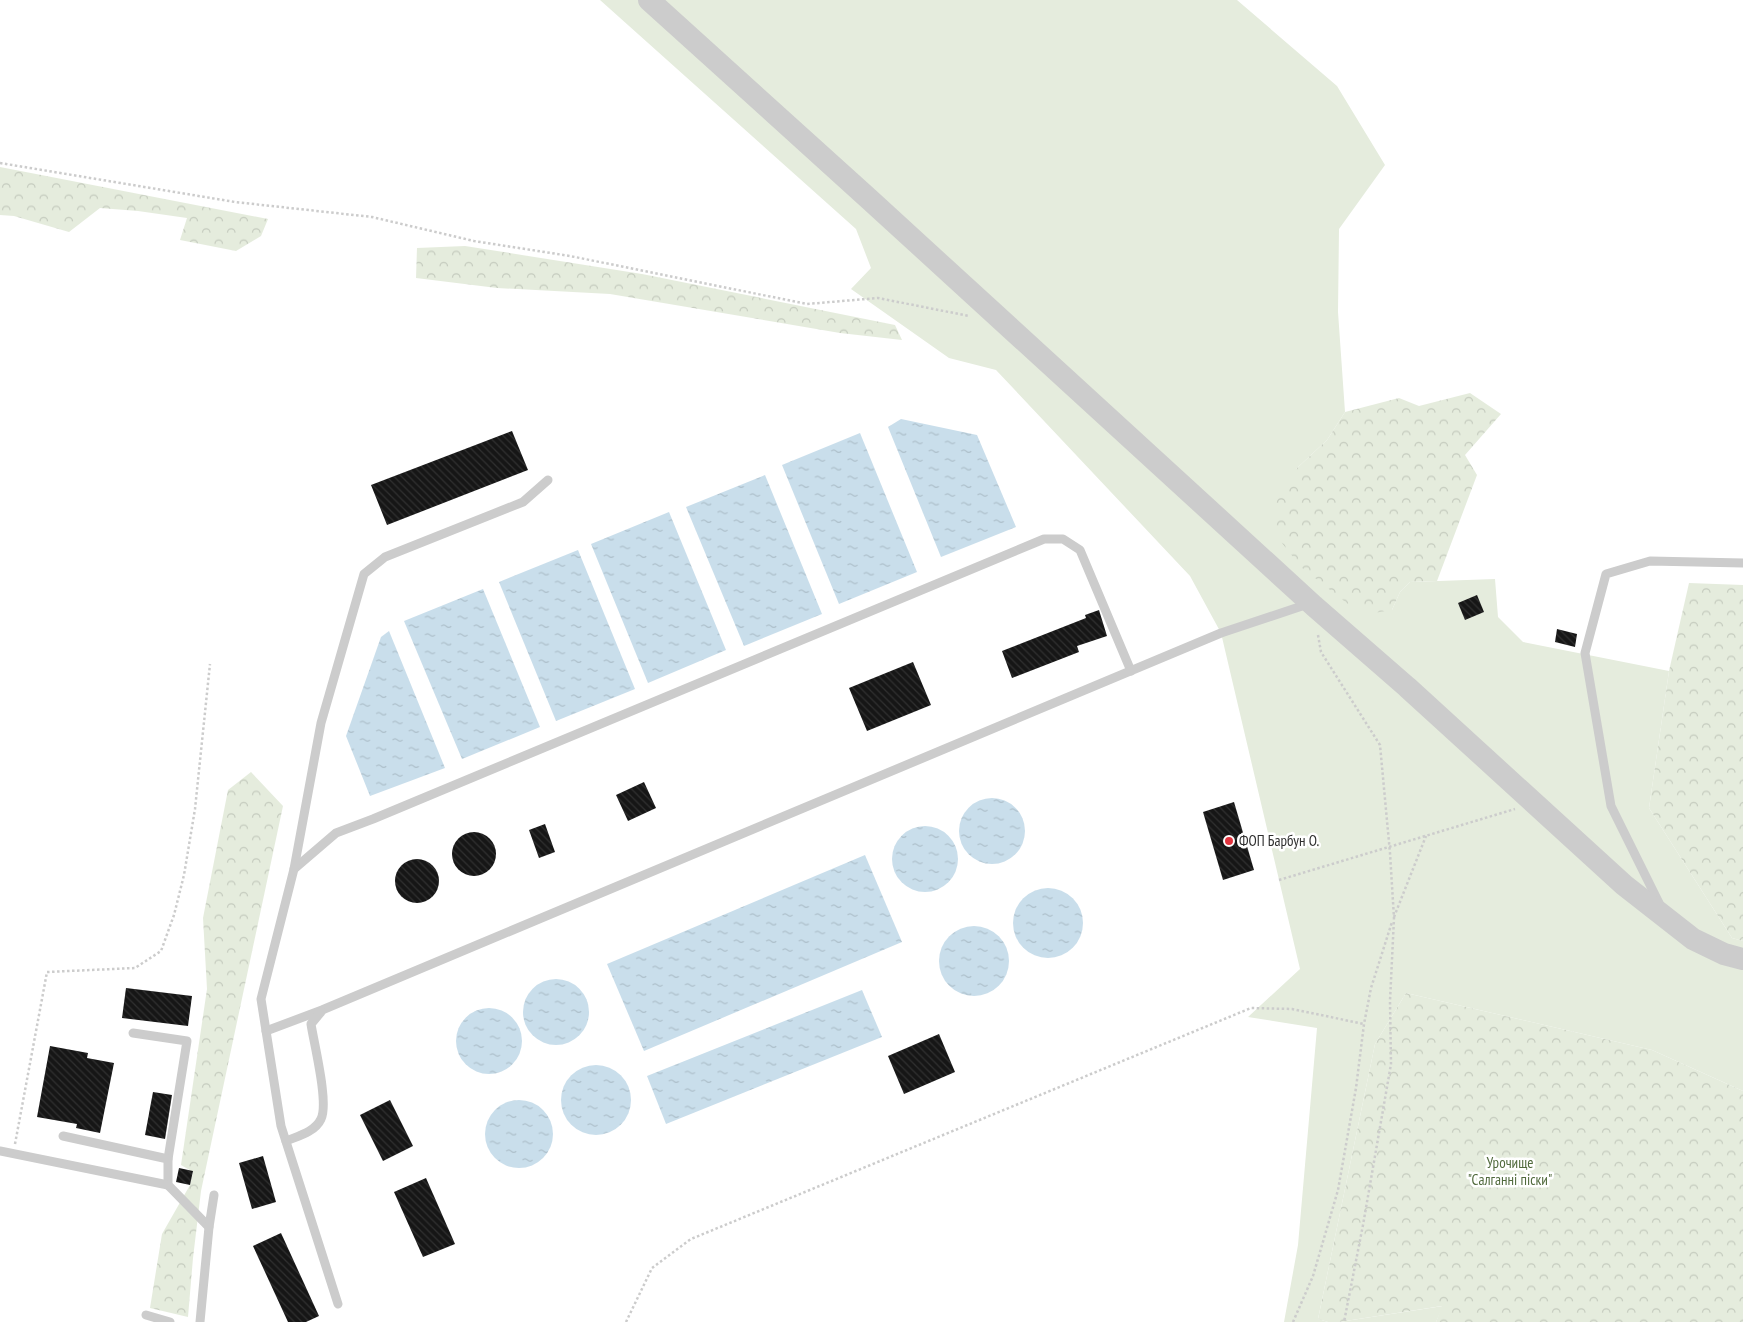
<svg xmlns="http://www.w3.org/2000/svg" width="1743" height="1322" viewBox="0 0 1743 1322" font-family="'PT Sans Narrow',sans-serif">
  <defs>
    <pattern id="forest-crowns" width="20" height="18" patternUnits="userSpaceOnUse" patternTransform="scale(1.25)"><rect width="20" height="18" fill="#e5ecdd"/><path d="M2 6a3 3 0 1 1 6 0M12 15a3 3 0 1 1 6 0" fill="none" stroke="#c5cbbe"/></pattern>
    <pattern id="water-ripples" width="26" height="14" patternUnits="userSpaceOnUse" patternTransform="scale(1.25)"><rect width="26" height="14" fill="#c9deeb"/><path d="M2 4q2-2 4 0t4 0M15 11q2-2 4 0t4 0" fill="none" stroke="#adbfca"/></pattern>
    <pattern id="building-back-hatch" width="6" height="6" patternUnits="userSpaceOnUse" patternTransform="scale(1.25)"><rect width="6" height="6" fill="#161616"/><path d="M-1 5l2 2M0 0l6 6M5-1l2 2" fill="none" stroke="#303030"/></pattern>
  </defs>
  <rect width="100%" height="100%" fill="#fff"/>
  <g fill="#e5ecdd">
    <path d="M600 0H1237L1337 86 1385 165 1339 229 1338 312 1345 412 1327 440 1296 469 1392 610 1400 592 1410 582 1495 579 1498 617 1523 642 1669 671 1649 808 1732 938 1743 941V1091L1652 1050 1406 993 1375 1044 1318 1319 1328 1322H1284L1298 1245 1317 1028 1248 1017 1300 969 1221 633 1190 576 996 370 949 358 851 289 871 268 856 229Z"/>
    <path d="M1443 1306 1436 1322H1339Z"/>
  </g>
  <g fill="url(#forest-crowns)">
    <path d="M0 167 268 219 261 236 236 251 180 240 187 218 138 211 100 208 69 232 14 216 0 215Z"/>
    <path d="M465 246 642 274 895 325 902 340 840 333 610 294 497 288 416 278 417 248Z"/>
    <path d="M1470 393 1501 414 1465 455 1477 475 1437 581 1410 582 1400 592 1392 610 1374 613 1353 608 1301 567 1274 533V498L1296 469 1327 440 1345 412 1399 398 1419 406Z"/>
    <path d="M1689 583 1743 585V941L1732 938 1649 808 1669 671Z"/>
    <path d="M251 772 283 806 201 1191 193 1258 188 1317 150 1308 162 1234 190 1185 193 1172 181 1165 207 989 203 918 228 790Z"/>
    <path d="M1406 993 1652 1050 1743 1091V1322H1436L1442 1306 1339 1322H1328L1318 1319 1375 1044Z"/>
  </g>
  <g fill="url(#water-ripples)">
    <path d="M901 419 977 435 1016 527 941 557 888 427Z"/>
    <path d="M860 433 917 572 839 604 782 465Z"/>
    <path d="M765 475 822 614 744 646 686 507Z"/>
    <path d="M669 512 726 650 648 683 591 544Z"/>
    <path d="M578 550 635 689 556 721 499 582Z"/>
    <path d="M483 589 540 727 462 759 404 621Z"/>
    <path d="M389 631 445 768 370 796 346 736 381 637Z"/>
    <circle cx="992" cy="831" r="33"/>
    <circle cx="925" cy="859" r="33"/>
    <path d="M865 855 902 942 644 1051 607 964Z"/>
    <circle cx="1048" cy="923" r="35"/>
    <circle cx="974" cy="961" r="35"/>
    <circle cx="556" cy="1012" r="33"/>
    <path d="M862 990 882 1037 666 1124 647 1076Z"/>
    <circle cx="489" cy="1041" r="33"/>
    <circle cx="596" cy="1100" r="35"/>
    <circle cx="519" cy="1134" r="34"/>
  </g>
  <g fill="url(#building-back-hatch)">
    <path d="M512 431 528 470 387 525 371 485Z"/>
    <path d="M1477 595 1484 612 1465 620 1458 603Z"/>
    <path d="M1099 610 1107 636 1077 646 1079 652 1012 678 1002 651 1086 618 1085 615Z"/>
    <path d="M1557 629 1577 634 1575 647 1555 642Z"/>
    <path d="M913 662 931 705 867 731 849 688Z"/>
    <path d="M644 782 656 808 628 821 616 795Z"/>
    <path d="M1234 802 1254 870 1223 880 1203 812Z"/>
    <path d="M545 824 555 852 539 858 529 830Z"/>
    <circle cx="474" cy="854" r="22"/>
    <circle cx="417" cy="881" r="22"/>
    <path d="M126 988 192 996 188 1026 122 1018Z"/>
    <path d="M939 1034 955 1072 904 1094 888 1056Z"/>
    <path d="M50 1046 88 1053 87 1058 114 1063 100 1133 76 1128 77 1124 37 1117Z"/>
    <path d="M153 1092 172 1095 165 1139 145 1135Z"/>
    <path d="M390 1100 413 1146 383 1161 360 1115Z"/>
    <path d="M263 1156 276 1202 252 1209 239 1163Z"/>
    <path d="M179 1168 193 1171 190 1185 176 1182Z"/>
    <path d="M426 1178 455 1244 423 1257 394 1192Z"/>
    <path d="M281 1233 319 1316 306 1322H288L253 1246Z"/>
  </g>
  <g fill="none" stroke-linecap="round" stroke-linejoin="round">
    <g stroke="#ccc" stroke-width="2.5" stroke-dasharray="2.5 2.5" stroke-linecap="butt">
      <path d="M0 163 235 202 372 217 474 241 570 256 807 304 878 298 969 316"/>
      <path d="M1318 635 1321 652 1380 745 1390 853 1394 918 1390 1001 1391 1064 1363 1225 1344 1322"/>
      <path d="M1279 880 1515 809"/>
      <path d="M1394 917 1426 836"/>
      <path d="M15 1144 47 972 135 968 161 951 174 915 184 875 195 809 210 664"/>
      <path d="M626 1322 652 1268 691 1239 1251 1008 1292 1009 1364 1024"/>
      <path d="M1293 1322 1313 1276 1338 1190 1356 1088 1364 1024 1371 988 1392 922"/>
    </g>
    <g stroke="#ccc" stroke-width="9">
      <path d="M294 869 336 833 373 819 1044 539H1063L1080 550 1131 671"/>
      <path d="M1659 903 1611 806 1585 653 1606 574 1650 561 1743 563"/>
      <path d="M266 1031 322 1010 1221 633 1308 604"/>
      <path d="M133 1033 187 1041 168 1159"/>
      <path d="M63 1136 168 1159V1185L209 1227"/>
      <path d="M286 1141C298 1136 315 1132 321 1119 329 1103 314 1044 311 1024L321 1012"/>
      <path d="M0 1151 168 1185"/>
      <path d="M338 1304 281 1126 261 999 294 869 321 723 364 574 385 557 523 502 548 480"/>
      <path d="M146 1315 170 1322"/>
      <path d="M200 1322 209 1227 214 1195"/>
    </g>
    <path stroke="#ccc" stroke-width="22" d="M649 0 869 199 1314 606 1407 687 1624 885 1693 939 1724 954 1743 959"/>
  </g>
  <circle fill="#e2343f" stroke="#fff" stroke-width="2" cx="1229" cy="841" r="5"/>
  <g text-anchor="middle" stroke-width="5" stroke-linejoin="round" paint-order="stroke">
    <g font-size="15" fill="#2f2f2f" stroke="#fff" text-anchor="start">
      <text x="1239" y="846">ФОП Барбун О.</text>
    </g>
    <g font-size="15" fill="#516a3d" stroke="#fff">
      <text x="1510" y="1168">Урочище<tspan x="1510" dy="17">"Салганні піски"</tspan></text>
    </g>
  </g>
</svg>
